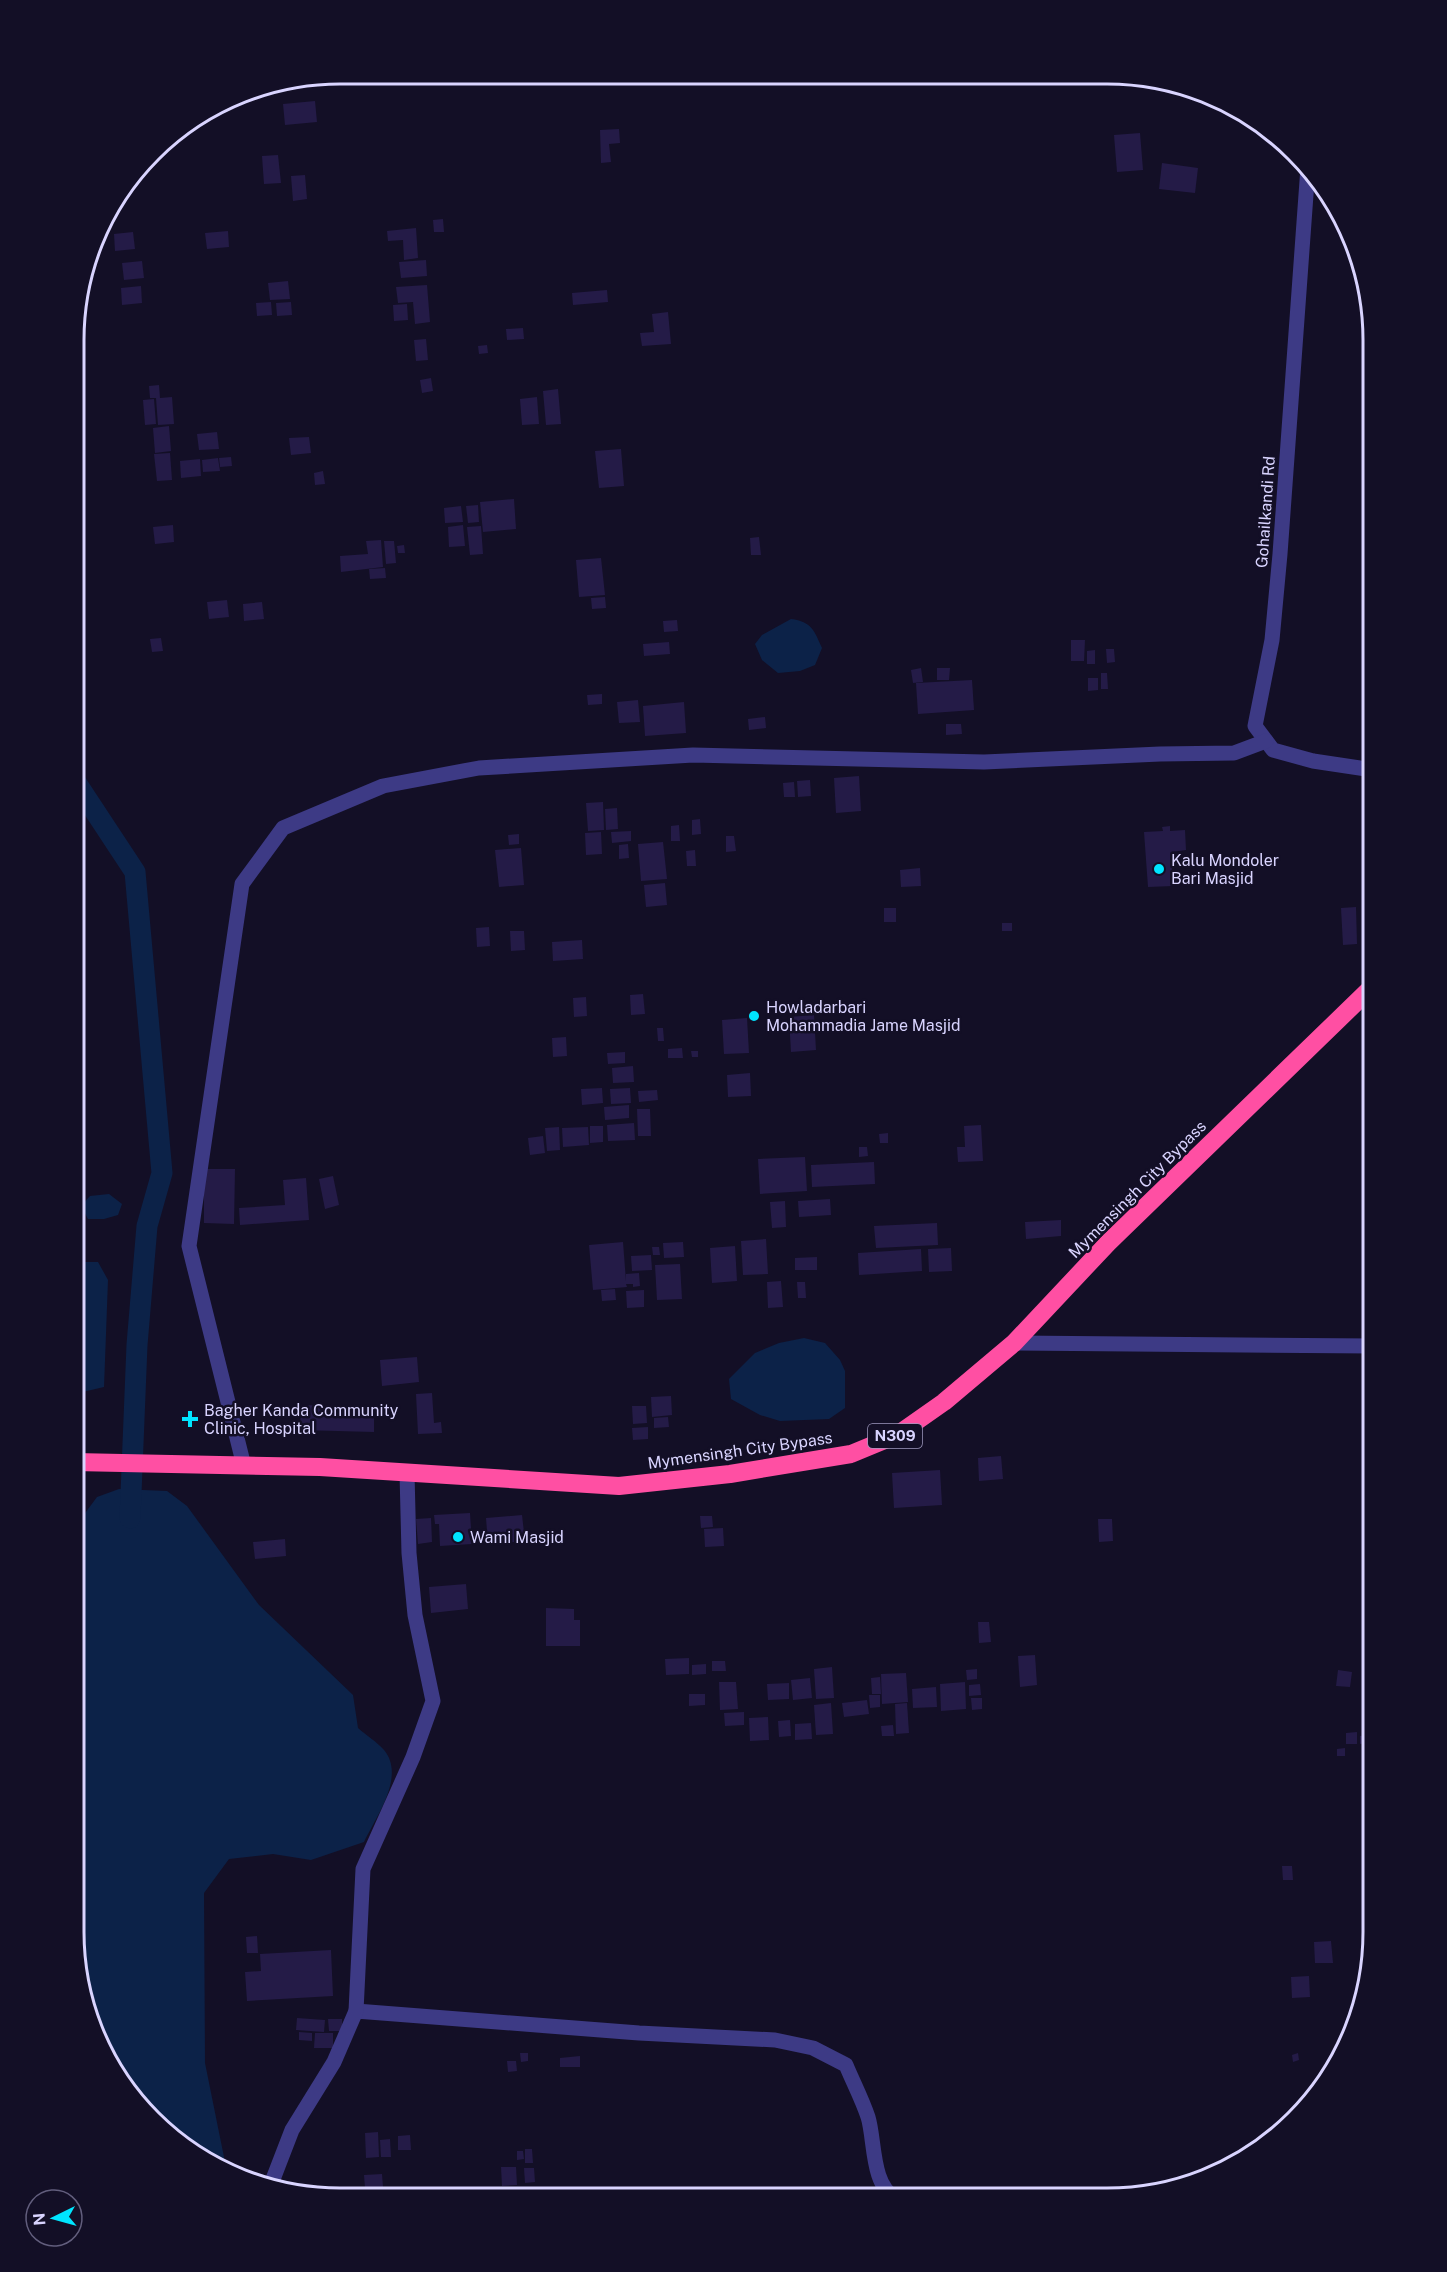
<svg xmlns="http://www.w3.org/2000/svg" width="1447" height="2272" viewBox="0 0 1447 2272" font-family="'Public Sans',sans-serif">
  <rect width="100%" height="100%" fill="#130f26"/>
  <g fill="#0c2248">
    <path d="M791 619C812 622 814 630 822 648L815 665 800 671 778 673 762 660 755 644 762 635Z"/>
    <path d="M109 1194 122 1204 118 1215 104 1219H88L81 1206 90 1196Z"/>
    <path d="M82 1262H98L108 1280 104 1387 74 1394V1267Z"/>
    <path d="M804 1338 825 1343 840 1360 845 1371V1408L829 1419 780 1421 760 1415 731 1399 729 1379 755 1353 779 1343Z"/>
    <path d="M119 1489 167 1491 187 1506 259 1605 353 1695 358 1728C366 1735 377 1742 384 1750 406 1776 376 1817 364 1842L311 1860 273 1854 229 1859 204 1893 205 2063 227 2172 177 2143 128 2094 94 2034 79 1961 74 1794V1590L80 1520 97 1497Z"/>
  </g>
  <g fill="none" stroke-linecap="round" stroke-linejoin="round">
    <path stroke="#0c2248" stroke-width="21" d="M75 781 135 872 162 1173 147 1226 137 1345 130 1518"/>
  </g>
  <g fill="#241b47">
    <path d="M315 101 317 122 285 125 283 104Z"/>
    <path d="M619 129 620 143 609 144 611 162 601 163 600 130Z"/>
    <path d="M1140 133 1143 170 1117 172 1114 135Z"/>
    <path d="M278 155 281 183 264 184 262 156Z"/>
    <path d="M1162 163 1198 168 1195 193 1159 189Z"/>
    <path d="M305 175 307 199 293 201 291 176Z"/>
    <path d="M443 219 444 232H434L433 220Z"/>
    <path d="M416 228 418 258 404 260 403 240 388 241 387 231Z"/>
    <path d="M228 231 229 247 207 249 205 233Z"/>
    <path d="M133 232 135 249 115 251 114 234Z"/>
    <path d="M426 260 427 276 401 278 399 262Z"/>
    <path d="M142 261 144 278 124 280 122 263Z"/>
    <path d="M288 281 290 299 270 300 268 283Z"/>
    <path d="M427 285 430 322 415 324 413 302 398 303 396 287Z"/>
    <path d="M141 286 142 303 122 305 121 288Z"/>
    <path d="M607 290 608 302 573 305 572 293Z"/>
    <path d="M271 302 272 315 257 316 256 303Z"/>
    <path d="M291 302 292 315 277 316 276 303Z"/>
    <path d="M407 304 408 320 394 321 393 305Z"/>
    <path d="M668 312 671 344 642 346 640 333 654 332 652 314Z"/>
    <path d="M523 328 524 339 507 340 506 329Z"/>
    <path d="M426 339 428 360 416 361 414 340Z"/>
    <path d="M487 345 488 353 479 354 478 346Z"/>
    <path d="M431 378 433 391 422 393 420 380Z"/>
    <path d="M159 385 160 398 172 397 174 424 158 425 156 398H150L149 386Z"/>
    <path d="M558 389 561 424 546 425 543 391Z"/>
    <path d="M537 397 539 424 522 425 520 399Z"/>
    <path d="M154 399 156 424 145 425 143 400Z"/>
    <path d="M169 426 171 451 155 453 153 428Z"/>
    <path d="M217 432 219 449 199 450 197 434Z"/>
    <path d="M309 437 311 453 291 455 289 438Z"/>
    <path d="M621 449 624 486 599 488 595 451Z"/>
    <path d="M170 453 172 480 157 481 154 454Z"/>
    <path d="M231 457 232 466 220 467 219 458Z"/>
    <path d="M218 458 220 471 203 472 202 460Z"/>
    <path d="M200 459 201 476 181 478 180 461Z"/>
    <path d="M323 471 325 484 315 485 314 473Z"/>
    <path d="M514 499 516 529 483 532 480 502Z"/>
    <path d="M478 505 479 522 468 523 466 506Z"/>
    <path d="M461 506 463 522 445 523 444 508Z"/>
    <path d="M173 525 174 542 155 544 153 527Z"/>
    <path d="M463 525 465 546 449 547 448 527Z"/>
    <path d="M481 526 483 554 470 555 467 527Z"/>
    <path d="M759 537 761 555H751L750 538Z"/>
    <path d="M381 540 383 567 341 572 340 556 368 554 366 541Z"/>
    <path d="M384 541H394L396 563 386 564Z"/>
    <path d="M404 545 405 553H398L397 546Z"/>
    <path d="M601 558 605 595 579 597 576 560Z"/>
    <path d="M385 568 386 578 370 579 369 569Z"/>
    <path d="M605 597 606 608 592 609 591 598Z"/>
    <path d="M227 600 229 617 209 619 207 602Z"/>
    <path d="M262 602 264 619 244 621 243 604Z"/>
    <path d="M677 620 678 631 664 632 663 621Z"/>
    <path d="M161 638 163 651 152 652 150 639Z"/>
    <path d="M1071 640H1085L1084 661H1071Z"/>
    <path d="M669 642 670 654 644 656 643 644Z"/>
    <path d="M1106 649H1114L1115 662 1107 663Z"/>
    <path d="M1095 650V664H1087V651Z"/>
    <path d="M921 668 923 682 913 683 911 670Z"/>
    <path d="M937 668H950L949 680H937Z"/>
    <path d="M1101 673H1107L1108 689H1101Z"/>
    <path d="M1088 678H1098V690L1088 691Z"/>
    <path d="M972 680 974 710 918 714 916 683Z"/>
    <path d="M602 694V704L588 705 587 695Z"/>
    <path d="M638 700 640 722 619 723 617 702Z"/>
    <path d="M684 702 686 733 645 736 643 706Z"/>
    <path d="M765 717 766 728 749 730 748 719Z"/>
    <path d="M946 724H961L962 734 946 735Z"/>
    <path d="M859 776 861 811 836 813 834 778Z"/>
    <path d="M810 780 811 796 798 797 797 781Z"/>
    <path d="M794 782 795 797H784L783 783Z"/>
    <path d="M603 802 604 830 588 831 586 803Z"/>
    <path d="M617 808 618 829 606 830 605 809Z"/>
    <path d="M700 819 701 834 692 835V820Z"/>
    <path d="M679 825 680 841H671V826Z"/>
    <path d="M1170 826V831L1185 830 1186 850 1171 852 1173 886 1148 887 1144 832 1163 831 1162 827Z"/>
    <path d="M631 831V841L612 843 611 832Z"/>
    <path d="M601 832 602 854 586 855 585 833Z"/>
    <path d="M519 834V844L509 845 508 835Z"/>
    <path d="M726 836H734L736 851 726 852Z"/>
    <path d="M663 842 667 879 641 881 638 844Z"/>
    <path d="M628 844 629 858 619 859V845Z"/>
    <path d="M521 848 524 885 499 887 495 850Z"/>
    <path d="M695 850 696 866H687L686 851Z"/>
    <path d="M920 868 921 886 901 887 900 870Z"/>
    <path d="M665 883 667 905 646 907 644 885Z"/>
    <path d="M1356 907 1357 944 1343 945 1341 908Z"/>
    <rect x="884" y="908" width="12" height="14"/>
    <rect x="1002" y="923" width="10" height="8"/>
    <path d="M489 927 490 946 477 947 476 928Z"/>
    <path d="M510 931H524L525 950 511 951Z"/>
    <path d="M582 940 583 959 553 961 552 942Z"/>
    <path d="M643 994 645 1014 631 1015 630 995Z"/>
    <path d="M586 997 587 1016 574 1017 573 998Z"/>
    <path d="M814 1015 816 1050 791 1052 789 1017Z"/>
    <path d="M747 1018 749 1053 724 1054 722 1020Z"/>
    <path d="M657 1028H663L664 1041H658Z"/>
    <path d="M566 1037 567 1056 553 1057 552 1038Z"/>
    <path d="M682 1048 683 1058H668V1049Z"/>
    <path d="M691 1051H698V1057H692Z"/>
    <path d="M625 1052V1063L608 1064 607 1053Z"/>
    <path d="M633 1066 634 1082 613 1083 612 1068Z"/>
    <path d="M750 1073 751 1096 728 1097 727 1075Z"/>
    <path d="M602 1088 603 1103 582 1105 581 1089Z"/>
    <path d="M630 1088 631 1103 611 1104 610 1089Z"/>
    <path d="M657 1090 658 1100 639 1102 638 1091Z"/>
    <path d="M629 1105V1118L605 1120 604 1107Z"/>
    <path d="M637 1109H650L651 1136H638Z"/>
    <path d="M634 1123 635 1140 608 1141 607 1125Z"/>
    <path d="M981 1125 983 1161 958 1162 957 1147H965L964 1126Z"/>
    <path d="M590 1126H603V1142L590 1143Z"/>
    <path d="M559 1127 560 1150 547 1151 545 1128Z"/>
    <path d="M588 1127 589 1145 563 1147 562 1128Z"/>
    <path d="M888 1133V1143H880L879 1134Z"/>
    <path d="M543 1136 545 1153 530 1155 528 1138Z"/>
    <path d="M859 1147H867L868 1156 859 1157Z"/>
    <path d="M805 1157 807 1191 760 1194 758 1159Z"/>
    <path d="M874 1162 875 1184 812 1187 811 1165Z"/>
    <path d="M204 1169H235L234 1224 204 1223Z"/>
    <path d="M333 1176 339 1205 325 1209 319 1179Z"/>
    <path d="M306 1178 309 1220 240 1225 239 1208 285 1205 283 1180Z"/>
    <path d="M830 1199 831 1215 799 1217 798 1201Z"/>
    <path d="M785 1201 786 1227 772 1228 770 1202Z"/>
    <path d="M1061 1220V1236L1026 1239 1025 1222Z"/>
    <path d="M937 1223 938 1245 876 1248 874 1226Z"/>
    <path d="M766 1239 768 1274 743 1275 741 1241Z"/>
    <path d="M623 1242 626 1281V1274L639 1273 640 1286 633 1287V1284H626L627 1287 593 1290 589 1245Z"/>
    <path d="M683 1242 684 1257 664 1258 663 1243Z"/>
    <path d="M735 1246 737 1281 712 1283 710 1248Z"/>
    <path d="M652 1247H659L660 1255H653Z"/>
    <path d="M951 1248 952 1271 929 1272 928 1249Z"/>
    <path d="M921 1249 922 1271 859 1275 858 1253Z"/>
    <path d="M651 1255 652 1270 632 1271 631 1256Z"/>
    <path d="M817 1257V1270H795V1258Z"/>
    <path d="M680 1264 682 1299 657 1300 655 1265Z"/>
    <path d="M781 1281 783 1307 768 1308 767 1282Z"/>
    <path d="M797 1282H805L806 1298H798Z"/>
    <path d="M615 1289 616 1300 602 1301 601 1290Z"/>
    <path d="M644 1290V1307L627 1308 626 1291Z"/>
    <path d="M417 1357 419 1382 382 1386 380 1360Z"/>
    <path d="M432 1393 434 1423 441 1422 442 1433 418 1434 416 1394Z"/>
    <path d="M671 1396 672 1415 652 1417 651 1397Z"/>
    <path d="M301 1405 374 1407V1432L300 1430Z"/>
    <path d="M632 1406H646L647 1423 633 1424Z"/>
    <path d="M668 1417 669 1427 654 1428V1418Z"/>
    <path d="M648 1427V1439L633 1440 632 1428Z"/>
    <path d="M1001 1456 1003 1479 979 1481 978 1458Z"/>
    <path d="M940 1470 942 1505 894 1508 892 1473Z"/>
    <path d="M470 1513 472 1544 440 1546 439 1524H435L434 1515Z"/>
    <path d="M522 1515 525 1541 488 1544 486 1518Z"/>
    <path d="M700 1516H712L713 1527 701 1528Z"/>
    <path d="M431 1518 432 1542 418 1544 416 1519Z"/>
    <path d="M1098 1519H1112L1113 1541 1099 1542Z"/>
    <path d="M723 1528 724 1546 705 1547 704 1529Z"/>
    <path d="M285 1539 286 1556 255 1559 253 1542Z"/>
    <path d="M466 1584 468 1609 431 1613 429 1587Z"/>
    <path d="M546 1608 574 1609V1620H580V1646H546Z"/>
    <path d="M978 1622H989L991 1642 979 1643Z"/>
    <path d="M1035 1655 1037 1685 1020 1687 1018 1656Z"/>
    <path d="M689 1658V1674L666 1675 665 1659Z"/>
    <path d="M712 1661H725L726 1671H712Z"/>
    <path d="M706 1664V1674L692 1675V1665Z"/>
    <path d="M832 1667 834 1698 816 1699 814 1669Z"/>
    <path d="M977 1669V1679L967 1680 966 1670Z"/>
    <path d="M1338 1670 1352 1672 1350 1687 1336 1686Z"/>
    <path d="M906 1673 908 1702 882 1704 881 1674Z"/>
    <path d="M880 1677 881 1694H872L871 1678Z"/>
    <path d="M810 1678 812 1698 793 1700 791 1680Z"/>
    <path d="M719 1682H736L738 1709 720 1710Z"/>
    <path d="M965 1682 966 1709 941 1711 940 1684Z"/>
    <path d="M789 1683V1699L768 1700 767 1684Z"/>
    <path d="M980 1684 981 1695 969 1696V1685Z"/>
    <path d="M936 1687 937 1707 913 1708 912 1689Z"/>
    <path d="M689 1694H705V1705L689 1706Z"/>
    <path d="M869 1695H880V1707L870 1708Z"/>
    <path d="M971 1698H982V1709L972 1710Z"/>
    <path d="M867 1700 869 1714 844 1717 842 1703Z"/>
    <path d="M831 1703 833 1734 816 1735 814 1705Z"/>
    <path d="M907 1703 909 1733 896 1734 895 1704Z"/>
    <path d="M744 1712V1725L725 1726 724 1713Z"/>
    <path d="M768 1717 769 1740 750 1741 749 1718Z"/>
    <path d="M790 1720 791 1736 779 1737 778 1721Z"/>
    <path d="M811 1723 812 1739 795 1740V1724Z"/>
    <path d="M893 1725 894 1736H882L881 1726Z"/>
    <path d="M1357 1732V1744H1346V1733Z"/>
    <path d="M1369 1735V1743L1360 1744V1736Z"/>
    <path d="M1345 1748V1756H1337V1749Z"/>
    <path d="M1282 1866H1292L1293 1880H1283Z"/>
    <path d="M257 1936 258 1953H247L246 1937Z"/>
    <path d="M1331 1941 1333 1963H1315L1314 1942Z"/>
    <path d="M331 1950 333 1996 247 2001 245 1972 261 1971 260 1954Z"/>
    <path d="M1309 1976 1310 1997 1292 1998 1291 1977Z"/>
    <path d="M297 2018 325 2020 324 2032 296 2030Z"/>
    <path d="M328 2019H342V2031H329Z"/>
    <path d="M299 2032 312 2033V2041L299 2040Z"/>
    <path d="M315 2033H333V2048H314Z"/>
    <path d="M520 2053H528V2061L521 2062Z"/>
    <path d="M1298 2053 1299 2060 1293 2062 1292 2055Z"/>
    <path d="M580 2056V2067H560V2058Z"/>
    <path d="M507 2061H516L517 2071 508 2072Z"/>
    <path d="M378 2132 379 2157 366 2158 365 2133Z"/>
    <path d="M410 2135 411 2150H398V2136Z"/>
    <path d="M390 2139 391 2157H381L380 2140Z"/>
    <path d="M525 2149H532L533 2163H525Z"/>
    <path d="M517 2151H523L524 2159 517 2160Z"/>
    <path d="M501 2167H516L517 2185 502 2186Z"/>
    <path d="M524 2168H534L535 2182 525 2183Z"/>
    <path d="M382 2174 383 2187 365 2188 364 2175Z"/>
    <path d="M383 2187H397L398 2197 383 2196Z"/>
  </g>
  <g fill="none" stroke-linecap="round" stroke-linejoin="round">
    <g stroke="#3d3a85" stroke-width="15">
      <path d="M1308 167 1280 554 1272 640 1255 726 1273 750 1313 761 1373 770"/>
      <path d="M1014 1343 1373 1346"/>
      <path d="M244 1466 189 1246 242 884 283 828 383 786 479 768 693 755 984 762 1160 754 1234 753 1266 741"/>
      <path d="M356 2011 639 2033 775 2040 813 2048 846 2065C853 2082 862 2099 868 2117 875 2139 871 2186 896 2198"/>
      <path d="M270 2187 292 2130 334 2062 356 2011 363 1869 413 1757 433 1701 415 1615 409 1553 407 1473"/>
    </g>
    <path stroke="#ff4fa3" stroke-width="18" d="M74 1462 320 1467 619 1486 730 1474 851 1454 897 1435 944 1402 1014 1343 1108 1243 1373 986"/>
  </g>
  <g fill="#00e5ff" stroke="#130f26" stroke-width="2">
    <circle cx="1159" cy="869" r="6"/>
    <circle cx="754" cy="1016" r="6"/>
    <path d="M187 1410h6v6h6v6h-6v6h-6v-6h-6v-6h6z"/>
    <circle cx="458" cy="1537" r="6"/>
  </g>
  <g text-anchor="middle" stroke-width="5" stroke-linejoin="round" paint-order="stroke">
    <rect fill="#130f26" stroke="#9e99be" stroke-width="1.5" x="868" y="1424" width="54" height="24" rx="4.5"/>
    <g font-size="15" font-weight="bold" fill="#d9d4ff">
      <text x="895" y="1441">N309</text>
    </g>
    <g font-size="16" fill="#d9d4ff" stroke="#130f26">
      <text transform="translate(1265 512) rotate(-86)" y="6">Gohailkandi Rd</text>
      <text transform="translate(1137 1189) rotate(-45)" y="6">Mymensingh City Bypass</text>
      <text transform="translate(740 1450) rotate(-8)" y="6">Mymensingh City Bypass</text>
    </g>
    <g font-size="16" fill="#d9d4ff" stroke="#130f26" text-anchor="start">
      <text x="1171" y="866">Kalu Mondoler<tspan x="1171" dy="18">Bari Masjid</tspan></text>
      <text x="766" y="1013">Howladarbari<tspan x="766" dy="18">Mohammadia Jame Masjid</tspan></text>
      <text x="204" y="1416">Bagher Kanda Community<tspan x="204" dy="18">Clinic, Hospital</tspan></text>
      <text x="470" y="1543">Wami Masjid</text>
    </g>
  </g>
  <path d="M0 0H1447V2272H0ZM340 84H1107A256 256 0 0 1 1363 340V1932A256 256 0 0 1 1107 2188H340A256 256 0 0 1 84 1932V340A256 256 0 0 1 340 84Z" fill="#130f26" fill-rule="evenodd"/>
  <path fill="none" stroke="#d9d4ff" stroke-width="3" d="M340 84H1107A256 256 0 0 1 1363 340V1932A256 256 0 0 1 1107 2188H340A256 256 0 0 1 84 1932V340A256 256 0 0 1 340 84Z"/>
  <g transform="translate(54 2218) rotate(265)"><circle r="28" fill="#130f26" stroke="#625e7d" stroke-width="1.5"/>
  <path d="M0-4.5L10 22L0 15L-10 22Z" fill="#00e5ff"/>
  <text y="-9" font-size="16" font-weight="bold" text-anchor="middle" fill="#d9d4ff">N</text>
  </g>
</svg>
